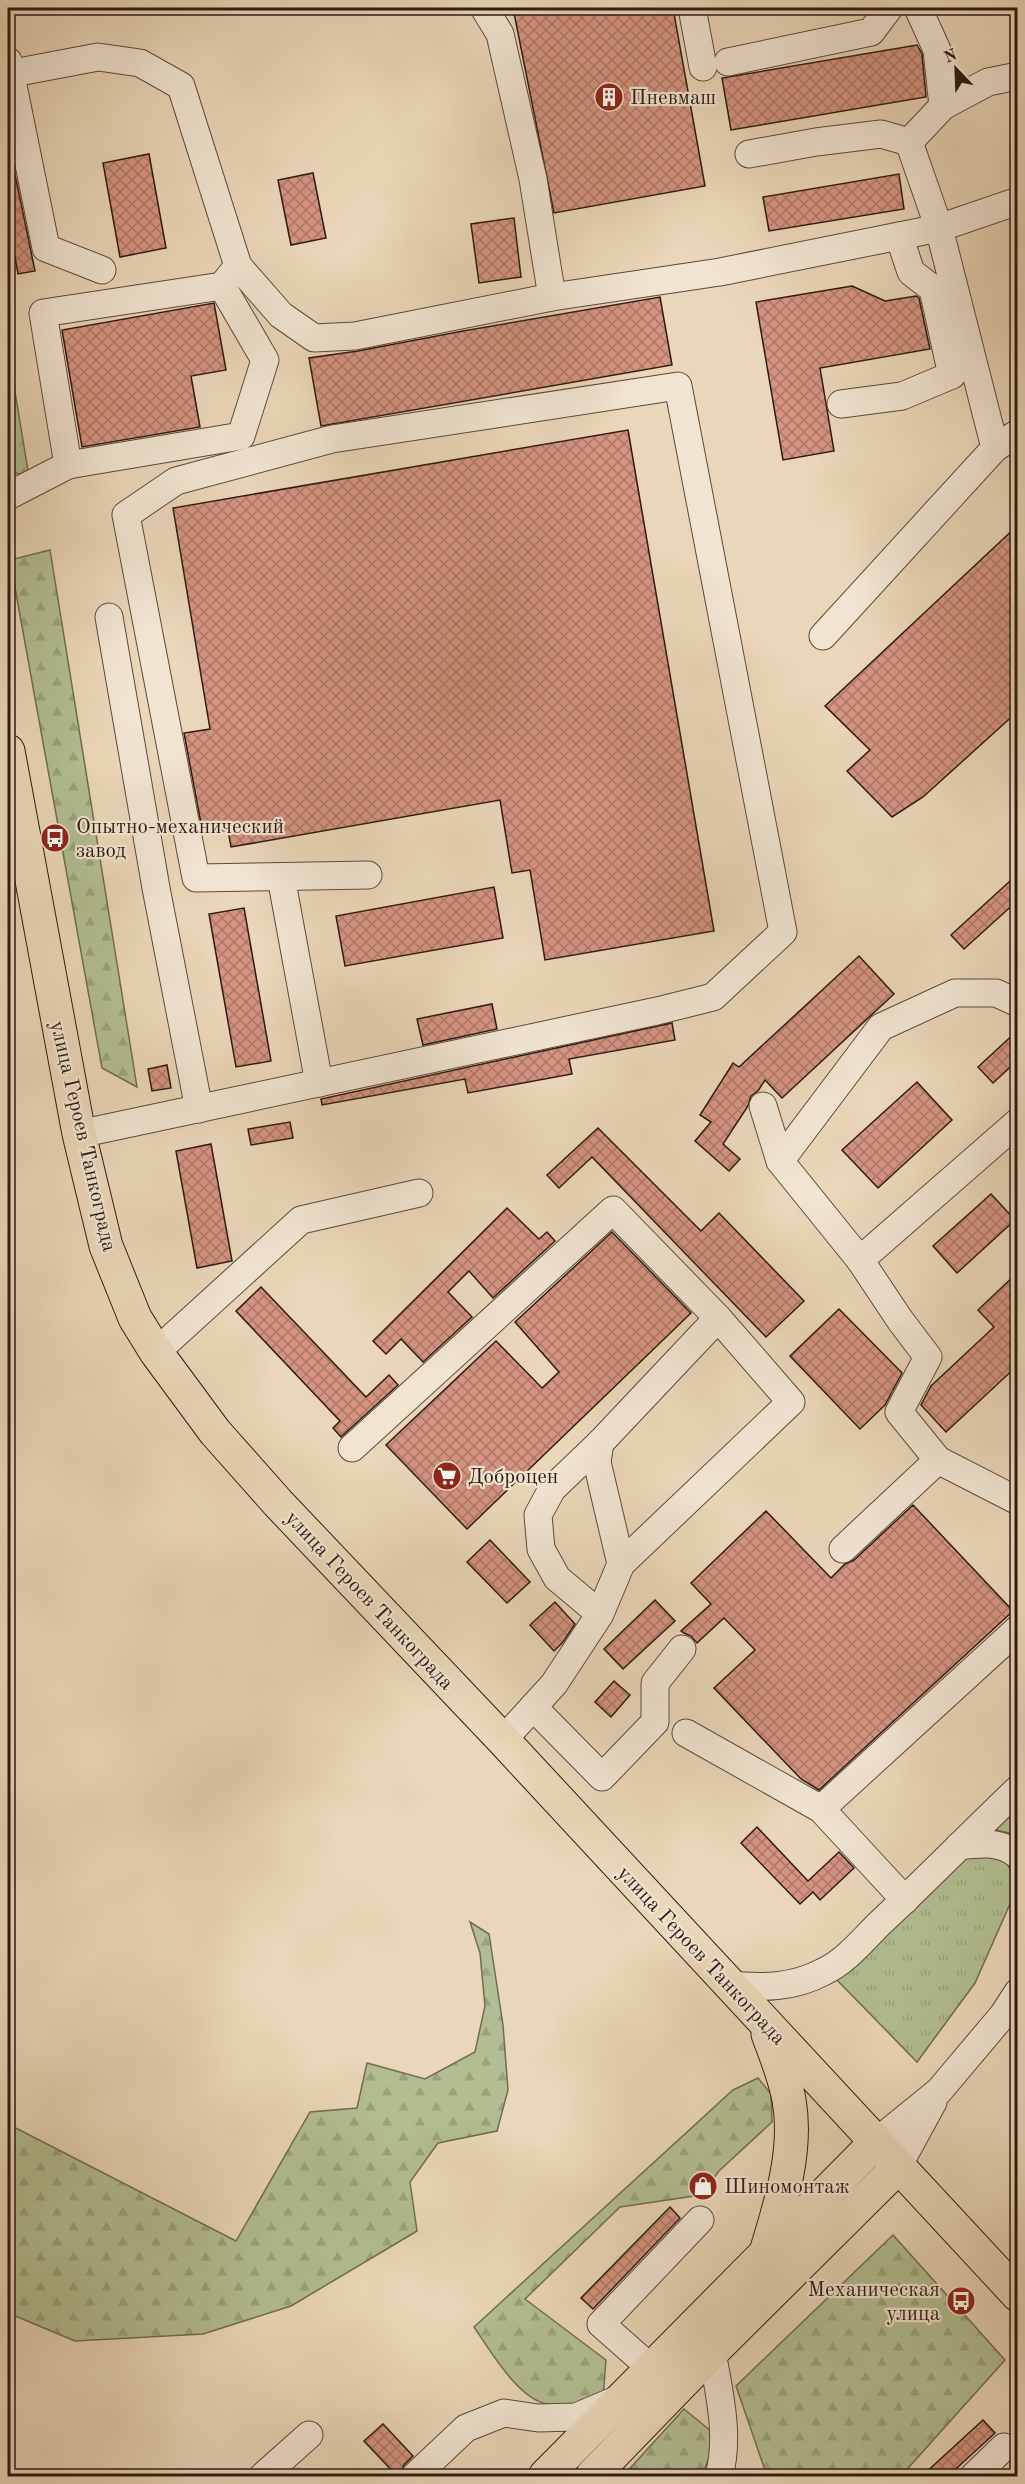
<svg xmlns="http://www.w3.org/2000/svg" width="1025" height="2484" viewBox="0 0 1025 2484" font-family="'Old Standard TT',serif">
  <defs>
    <pattern id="grass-tufts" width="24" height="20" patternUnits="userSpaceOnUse" patternTransform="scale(1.5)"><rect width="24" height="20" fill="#b2be92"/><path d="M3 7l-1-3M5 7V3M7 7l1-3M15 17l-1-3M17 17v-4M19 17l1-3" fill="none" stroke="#99a37d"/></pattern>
    <pattern id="forest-firs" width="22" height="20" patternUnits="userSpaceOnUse" patternTransform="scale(1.5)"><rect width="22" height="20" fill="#b2be92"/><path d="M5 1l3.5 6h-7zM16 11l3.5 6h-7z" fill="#99a37d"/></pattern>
    <pattern id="building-cross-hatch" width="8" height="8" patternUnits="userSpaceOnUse" patternTransform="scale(1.5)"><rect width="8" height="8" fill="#d59380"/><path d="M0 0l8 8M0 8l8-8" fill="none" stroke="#ad7768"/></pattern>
  </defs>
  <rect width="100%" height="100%" fill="#ead6b8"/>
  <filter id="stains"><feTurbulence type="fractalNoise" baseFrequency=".00333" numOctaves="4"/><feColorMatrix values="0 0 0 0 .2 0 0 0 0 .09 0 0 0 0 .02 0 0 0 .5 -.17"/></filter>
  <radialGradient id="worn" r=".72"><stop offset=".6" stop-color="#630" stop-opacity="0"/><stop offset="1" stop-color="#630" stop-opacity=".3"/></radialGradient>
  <g fill="url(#grass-tufts)" stroke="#706c52" stroke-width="1.5">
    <path d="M1017 1805V1835L992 1829Z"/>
    <path d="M998 1853 1007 1862 1017 1888 975 1983 917 2062 835 1978 955 1862 979 1854Z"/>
  </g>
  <g fill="url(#forest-firs)" stroke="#706c52" stroke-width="1.5">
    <path d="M8 349 29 477 16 473 8 464Z"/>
    <path d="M50 550 137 1087 102 1068 10 560Z"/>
    <path d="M470 1922 489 1934 503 2025 508 2090 497 2131 438 2143 410 2182 417 2231 291 2306 203 2334 75 2341 8 2313V2124L236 2241 310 2112 357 2108 367 2063 425 2079 475 2052 485 2006 480 1953Z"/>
    <path d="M758 2078 771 2094 772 2122 719 2171 701 2195 620 2207 525 2299 606 2360 603 2398C584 2403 567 2407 547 2404 518 2399 490 2350 474 2327L733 2090Z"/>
    <path d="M893 2235 1005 2360 901 2476H767L736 2386Z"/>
    <path d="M684 2409 717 2436 702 2476H623Z"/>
  </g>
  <g fill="url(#building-cross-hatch)" stroke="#2d1a13" stroke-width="1.5">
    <path d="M513 8H673L705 186 554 213Z"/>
    <path d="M917 45 922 54 926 97 731 130 722 78Z"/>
    <path d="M149 154 166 248 120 257 103 163Z"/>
    <path d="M8 160H12L35 271 18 274 8 218Z"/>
    <path d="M313 173 326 238 291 245 278 180Z"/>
    <path d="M899 174 904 209 769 231 763 197Z"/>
    <path d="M514 218 521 277 479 283 471 224Z"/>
    <path d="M852 286 885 301 916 296 919 298 930 349 820 368 834 451 783 460 756 302Z"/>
    <path d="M660 297 672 365 321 426 309 358 358 351 463 331Z"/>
    <path d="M214 303 226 370 191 376 200 427 82 447 62 330Z"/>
    <path d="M628 430 714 931 545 960 530 870 512 873 500 800 231 847 228 830 203 834 184 733 210 729 173 508Z"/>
    <path d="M1017 526V712L923 797 892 817 847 771 870 750 825 706Z"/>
    <path d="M1010 881 1017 890V901L964 949 951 935Z"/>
    <path d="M494 887 503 938 345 966 336 916Z"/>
    <path d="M244 908 271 1061 236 1067 209 914Z"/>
    <path d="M859 956 894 994 782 1098 765 1080 758 1091 751 1096 748 1106 723 1144 740 1159 729 1171 695 1141 711 1122 700 1115 733 1063 739 1067Z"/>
    <path d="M492 1004 497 1029 423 1045 417 1019Z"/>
    <path d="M672 1023 675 1040 569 1059 572 1074 468 1093 465 1079 322 1105 321 1099Z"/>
    <path d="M1017 1031V1061L993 1083 978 1067Z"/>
    <path d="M167 1065 171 1088 152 1091 148 1069Z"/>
    <path d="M917 1082 952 1120 878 1188 842 1150Z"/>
    <path d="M290 1122 293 1138 251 1145 248 1129Z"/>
    <path d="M598 1128 701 1231 719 1213 804 1301 766 1337 592 1157 559 1188 547 1175Z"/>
    <path d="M211 1144 232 1261 197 1268 176 1151Z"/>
    <path d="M991 1194 1015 1220 957 1273 933 1246Z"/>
    <path d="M507 1208 539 1239 547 1232 555 1241 493 1298 469 1271 448 1292 472 1317 423 1362 401 1339 386 1354 373 1341Z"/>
    <path d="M612 1232 691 1313 467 1529 386 1445 496 1341 542 1388 559 1372 515 1322Z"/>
    <path d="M1017 1273V1349L1010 1356 1017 1366 946 1432 921 1405 931 1386 994 1327 978 1310Z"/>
    <path d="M261 1287 366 1397 389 1375 398 1385 341 1437 333 1428 340 1421 236 1311Z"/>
    <path d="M839 1309 902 1373 885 1405 860 1429 790 1356Z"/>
    <path d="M913 1505 1013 1611 819 1790 801 1779 714 1688 755 1650 724 1618 697 1643 691 1636 684 1633 681 1631 711 1604 691 1583 766 1511 831 1578 845 1564 854 1560Z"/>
    <path d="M490 1540 530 1582 507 1603 467 1562Z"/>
    <path d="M655 1600 675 1621 623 1669 604 1649Z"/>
    <path d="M555 1602 575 1624 563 1642 554 1651 530 1625Z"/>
    <path d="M614 1681 630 1695 611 1717 595 1702Z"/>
    <path d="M757 1827 808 1881 839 1852 854 1868 820 1900 813 1892 800 1904 741 1843Z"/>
    <path d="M670 2207 680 2218 593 2309 581 2298Z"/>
    <path d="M983 2420 995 2433 948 2476H922Z"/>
    <path d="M383 2424 413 2456 404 2465 400 2476H397L364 2441Z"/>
  </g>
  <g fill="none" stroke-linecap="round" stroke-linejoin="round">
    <g stroke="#5c493c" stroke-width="29">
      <g id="minor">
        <path d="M484 8 500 34 533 179 552 297"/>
        <path d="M692 8 703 67"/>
        <path d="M8 61 46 248 102 270"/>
        <path d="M728 62 871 32 889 8"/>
        <path d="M8 74 98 57 140 63 181 86 238 266 281 315 314 338 355 336 552 297 720 272 939 228 1018 201"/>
        <path d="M943 106 988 82 1018 76"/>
        <path d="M909 142 943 106 937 50 918 8"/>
        <path d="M749 154 816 142 881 134 909 142 939 228 995 448"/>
        <path d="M222 286 265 360 241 436 68 465 43 313 222 286 238 266"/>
        <path d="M841 404 902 396 952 375 933 289 911 272 899 236"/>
        <path d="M8 496 68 465"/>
        <path d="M109 617 156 888 199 1109"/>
        <path d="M823 636 995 448 1018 433"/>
        <path d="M281 877 319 1083"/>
        <path d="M763 1106 780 1161 860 1260 900 1320 928 1357 899 1412 938 1460 1018 1501"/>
        <path d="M79 1134 657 1011 713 997 783 932 678 386 332 439 176 481 126 515 196 878 368 875"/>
        <path d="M780 1161 881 1027 955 993H996L1018 1003"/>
        <path d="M860 1260 1018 1122"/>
        <path d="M156 1352 301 1220 419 1193"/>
        <path d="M600 1443 597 1462 621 1564"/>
        <path d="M352 1448 613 1210 718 1318"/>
        <path d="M843 1549 938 1460"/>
        <path d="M533 1707 602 1777 655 1722V1683L682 1649"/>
        <path d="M686 1733 821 1809 905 1900"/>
        <path d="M503 1740 554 1684 600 1614 621 1564 791 1402 718 1318 600 1443 552 1489 538 1515 541 1549 557 1578 600 1614"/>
        <path d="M821 1809 1018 1629"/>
        <path d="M959 1846C981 1843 1000 1841 1018 1855"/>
        <path d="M729 1985C762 1988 793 1988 823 1972 845 1962 862 1941 879 1924 926 1880 971 1834 1018 1789"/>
        <path d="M875 2143 939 2091 1003 2015 1018 1992"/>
        <path d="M897 2168 933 2102"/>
        <path d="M712 2352C719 2392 730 2436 719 2476"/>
        <path d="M652 2369 601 2324 700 2220"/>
        <path d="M263 2476 309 2435"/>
        <path d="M415 2476 466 2428 504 2413 538 2418 576 2417 616 2400"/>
        <path d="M974 2476 1004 2447"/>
      </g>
    </g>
    <g stroke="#2d1a13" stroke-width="35">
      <g id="major">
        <path d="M8 751 79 1134 106 1246 135 1318 156 1352 215 1432 278 1503 503 1740 1018 2295"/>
        <path d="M767 2249C781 2203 798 2149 789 2100 785 2077 776 2056 768 2034"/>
        <path d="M545 2476 875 2143"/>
        <path d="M592 2476 712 2352 897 2168"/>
      </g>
    </g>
    <use href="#minor" stroke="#f1e4d1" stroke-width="27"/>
    <use href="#major" stroke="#ead6b8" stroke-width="33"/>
  </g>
  <defs>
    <g id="building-disc" transform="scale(1.5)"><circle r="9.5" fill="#8f2418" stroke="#f1e4d1"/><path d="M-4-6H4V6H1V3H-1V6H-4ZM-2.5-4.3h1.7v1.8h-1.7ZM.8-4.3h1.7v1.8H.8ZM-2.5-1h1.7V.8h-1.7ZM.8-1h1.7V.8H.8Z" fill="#fff"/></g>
    <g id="bus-disc" transform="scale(1.5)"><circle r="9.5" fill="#8f2418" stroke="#f1e4d1"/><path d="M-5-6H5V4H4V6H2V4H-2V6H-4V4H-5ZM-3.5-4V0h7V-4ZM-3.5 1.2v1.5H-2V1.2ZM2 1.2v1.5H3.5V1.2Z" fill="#fff"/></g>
    <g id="supermarket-disc" transform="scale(1.5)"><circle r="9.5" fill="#8f2418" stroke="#f1e4d1"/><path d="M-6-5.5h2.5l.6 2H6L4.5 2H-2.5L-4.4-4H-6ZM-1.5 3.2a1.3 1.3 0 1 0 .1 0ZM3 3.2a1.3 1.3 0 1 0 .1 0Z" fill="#fff"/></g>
    <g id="shop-disc" transform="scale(1.5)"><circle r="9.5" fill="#8f2418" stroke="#f1e4d1"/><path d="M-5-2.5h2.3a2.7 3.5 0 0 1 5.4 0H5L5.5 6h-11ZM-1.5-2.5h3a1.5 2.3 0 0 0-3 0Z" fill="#fff"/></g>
  </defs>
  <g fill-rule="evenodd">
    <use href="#building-disc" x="609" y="97"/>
    <use href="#bus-disc" x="55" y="838"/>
    <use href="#supermarket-disc" x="447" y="1476"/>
    <use href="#shop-disc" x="703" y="2186"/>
    <use href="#bus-disc" x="961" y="2301"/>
  </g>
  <g text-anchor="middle" stroke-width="4.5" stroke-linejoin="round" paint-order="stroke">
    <g font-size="21" fill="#2d1a13" stroke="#f1e4d1" text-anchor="start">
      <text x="630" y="104">Пневмаш</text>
      <text x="76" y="833">Опытно-механический<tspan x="76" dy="24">завод</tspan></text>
      <text x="468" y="1483">Доброцен</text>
      <text x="724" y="2193">Шиномонтаж</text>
      <text x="940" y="2296" text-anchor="end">Механическая<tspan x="940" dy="24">улица</tspan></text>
    </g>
    <g font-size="21" fill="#2d1a13" stroke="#f1e4d1">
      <text transform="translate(84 1136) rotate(77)" y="7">улица Героев Танкограда</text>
      <text transform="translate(370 1600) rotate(47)" y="7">улица Героев Танкограда</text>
      <text transform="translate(702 1955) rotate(47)" y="7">улица Героев Танкограда</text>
    </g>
  </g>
  <rect width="1025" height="2484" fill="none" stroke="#ead6b8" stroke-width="30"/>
  <rect x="9" y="9" width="1007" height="2466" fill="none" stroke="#2d1a13" stroke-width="3"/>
  <rect x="15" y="15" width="995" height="2454" fill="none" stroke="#2d1a13" stroke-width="1.5"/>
  <g transform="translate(956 69) rotate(337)" stroke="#f1e4d1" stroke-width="4.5" paint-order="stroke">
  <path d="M0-4.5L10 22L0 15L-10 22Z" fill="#2d1a13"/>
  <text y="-9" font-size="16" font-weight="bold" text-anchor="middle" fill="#2d1a13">N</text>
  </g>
  <rect width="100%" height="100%" filter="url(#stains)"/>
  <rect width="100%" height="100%" fill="url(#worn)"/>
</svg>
